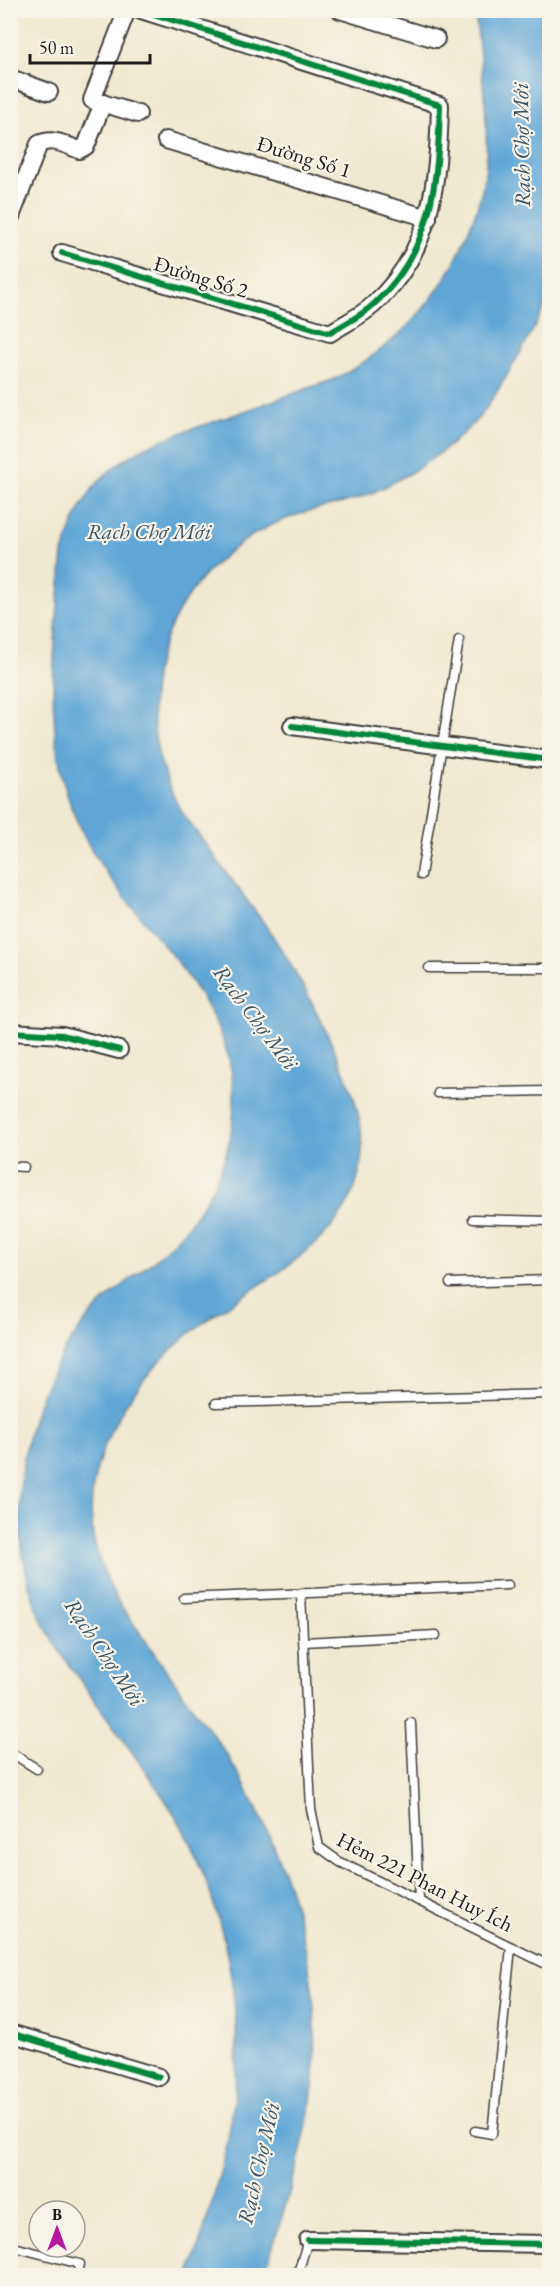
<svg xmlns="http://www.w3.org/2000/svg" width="560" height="2286" viewBox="0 0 560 2286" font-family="'EB Garamond',serif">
  <rect width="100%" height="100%" fill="#f7f3e8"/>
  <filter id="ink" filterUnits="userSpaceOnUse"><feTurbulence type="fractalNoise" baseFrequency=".0167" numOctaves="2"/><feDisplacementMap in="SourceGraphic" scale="12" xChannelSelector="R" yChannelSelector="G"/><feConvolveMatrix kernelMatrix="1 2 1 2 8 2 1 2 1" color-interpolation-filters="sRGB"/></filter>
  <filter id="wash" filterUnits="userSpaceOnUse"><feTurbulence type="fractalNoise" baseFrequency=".008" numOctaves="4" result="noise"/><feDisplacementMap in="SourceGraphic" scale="24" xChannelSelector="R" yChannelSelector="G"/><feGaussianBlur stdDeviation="1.35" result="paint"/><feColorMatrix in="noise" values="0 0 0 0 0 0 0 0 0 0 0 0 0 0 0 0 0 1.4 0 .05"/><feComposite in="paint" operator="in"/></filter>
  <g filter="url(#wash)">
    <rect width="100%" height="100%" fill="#f0e9d1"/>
    <path fill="#60a7d7" stroke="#3e627a" stroke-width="1.5" d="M475 11H549C550 76 550 142 550 207 550 232 554 273 548 295 540 320 526 343 513 365 503 382 493 400 481 415 453 447 416 472 378 490 354 502 329 506 303 513 236 533 183 584 161 651 145 700 153 758 177 803 184 817 195 830 205 843 224 870 244 896 263 922 292 963 315 1006 335 1051 350 1084 364 1118 362 1154 357 1239 266 1277 207 1320 139 1370 75 1456 95 1545 100 1564 108 1583 117 1600 141 1635 166 1669 190 1704 202 1721 216 1738 227 1755 283 1846 320 1957 315 2064 311 2136 284 2207 264 2275H190C203 2230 219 2185 228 2139 249 2031 231 1920 180 1823 151 1776 117 1732 85 1687 67 1662 47 1636 36 1607 0 1506 24 1384 99 1306 118 1287 140 1273 160 1255 209 1212 240 1147 233 1082 222 980 118 914 78 824 40 739 55 643 63 553 70 530 79 506 94 487 127 446 183 432 231 416 266 403 300 391 335 379 400 345 448 291 472 222 479 204 485 184 486 165 489 113 480 62 475 11Z"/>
  </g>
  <g filter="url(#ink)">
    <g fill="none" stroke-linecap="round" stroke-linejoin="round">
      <g stroke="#3c3b37" stroke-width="11">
        <g id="service">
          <path d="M421 875 459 640"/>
          <path d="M429 968H550"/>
          <path d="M438 1093 550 1091"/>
          <path d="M10 1166 24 1167"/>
          <path d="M473 1219 550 1221"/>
          <path d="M450 1283 550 1280"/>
          <path d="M216 1403 550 1394"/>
          <path d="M301 1594 311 1809 319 1847 340 1862 550 1966"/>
          <path d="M184 1598 508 1585"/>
          <path d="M304 1642 436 1635"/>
          <path d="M411 1723 419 1901"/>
          <path d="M10 1752 37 1769"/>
          <path d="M475 2131 492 2134 511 1947"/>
          <path d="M10 2246 80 2264 77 2276"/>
          <path d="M297 2276 308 2240"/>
        </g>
      </g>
      <g stroke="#3c3b37" stroke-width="20">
        <g id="minor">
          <path d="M127 10 92 100 138 114"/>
          <path d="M340 10 436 39"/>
          <path d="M10 78 49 92"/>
          <path d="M166 140 428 218"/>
          <path d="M10 219 39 144C53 137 66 145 79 150L86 146 103 103"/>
          <path d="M62 253 330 333C344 324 361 316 373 305 433 251 438 181 440 105L141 10"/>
          <path d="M292 726 550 760"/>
          <path d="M10 1032 62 1035 119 1050"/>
          <path d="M10 2033 159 2077"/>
          <path d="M308 2240 550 2244"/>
        </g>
      </g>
      <use href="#service" stroke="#fff" stroke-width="8"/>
      <use href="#minor" stroke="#fff" stroke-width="16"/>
      <g stroke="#f7f3e8" stroke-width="10">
        <g id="cycleway">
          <path d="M62 253 330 333C344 324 361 316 373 305 433 251 438 181 440 105L141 10"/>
          <path d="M292 726 550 760"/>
          <path d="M10 1032 62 1035 119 1050"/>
          <path d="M10 2033 159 2077"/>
          <path d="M308 2240 550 2244"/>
        </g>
      </g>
      <use href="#cycleway" stroke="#00873e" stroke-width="6"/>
    </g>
  </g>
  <g text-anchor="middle" stroke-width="4.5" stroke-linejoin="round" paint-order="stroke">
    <g font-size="21" fill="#1c1c1c" stroke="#f7f3e8">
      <text transform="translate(304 157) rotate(17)" y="7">Đường Số 1</text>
      <text transform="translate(201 277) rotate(17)" y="7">Đường Số 2</text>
      <text transform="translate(425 1882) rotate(27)" y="7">Hẻm 221 Phan Huy Ích</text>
    </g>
    <g font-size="22" font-style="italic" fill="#375467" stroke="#f7f3e8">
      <text transform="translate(521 145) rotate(-91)" y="8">Rạch Chợ Mới</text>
      <text x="149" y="539">Rạch Chợ Mới</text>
      <text transform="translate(256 1017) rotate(53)" y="8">Rạch Chợ Mới</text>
      <text transform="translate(105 1652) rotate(56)" y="8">Rạch Chợ Mới</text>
      <text transform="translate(258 2163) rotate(-77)" y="8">Rạch Chợ Mới</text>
    </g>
  </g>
  <rect width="560" height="2286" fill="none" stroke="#f7f3e8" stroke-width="36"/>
  <g transform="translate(57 2229)"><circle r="28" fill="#f7f3e8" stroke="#9f9d96" stroke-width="1.5"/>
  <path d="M0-4.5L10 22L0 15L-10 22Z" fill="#b5179e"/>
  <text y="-9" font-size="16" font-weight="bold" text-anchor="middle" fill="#1c1c1c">B</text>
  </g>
  <path d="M30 54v9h120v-9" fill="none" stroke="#1c1c1c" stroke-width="3"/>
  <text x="39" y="54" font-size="18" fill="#1c1c1c" stroke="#f7f3e8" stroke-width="4.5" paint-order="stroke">50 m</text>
</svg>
